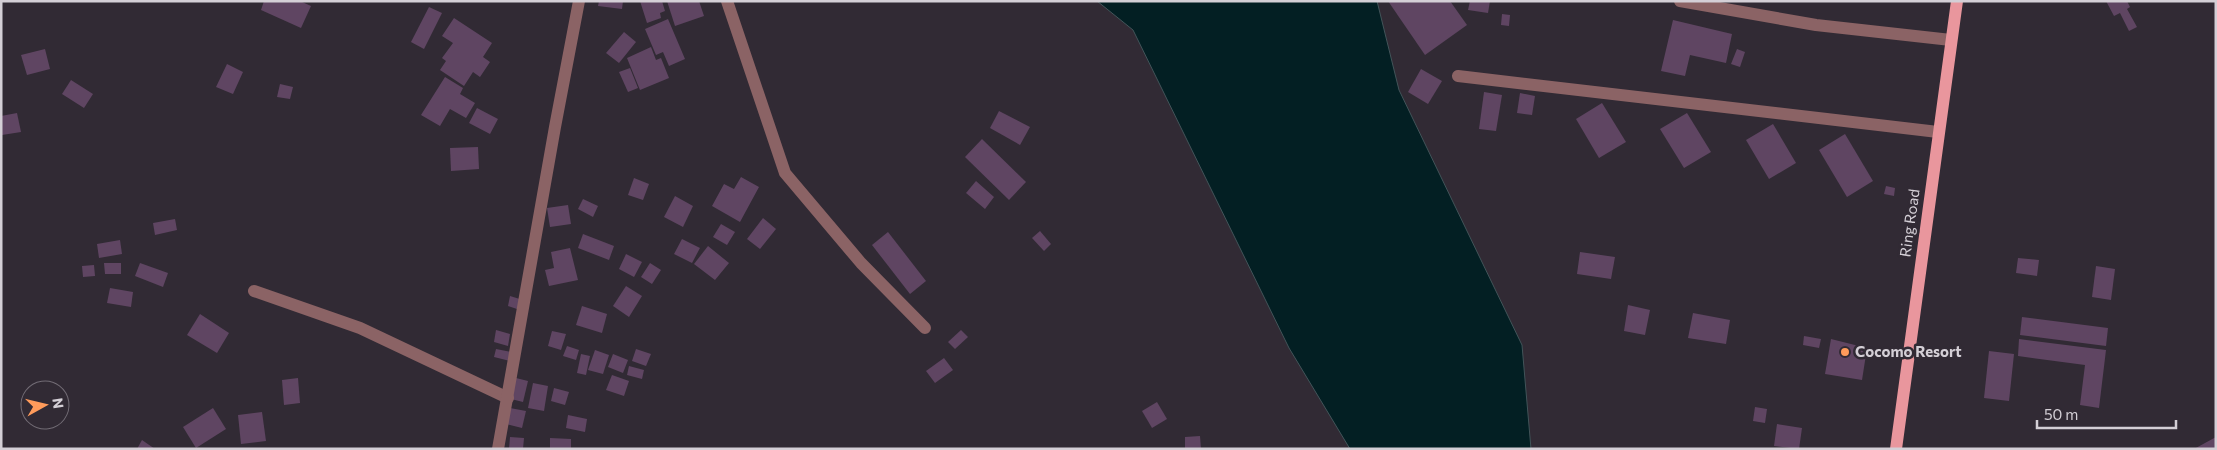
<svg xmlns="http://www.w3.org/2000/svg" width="2217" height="450" viewBox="0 0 2217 450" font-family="Commissioner,sans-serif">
  <rect width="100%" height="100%" fill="#312a34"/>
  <path fill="#031f23" stroke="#425459" d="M1097 1H1377L1399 90 1522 345 1531 449H1350L1289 348 1133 30Z"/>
  <g fill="#5f4562">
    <path d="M264 1H300L311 6 301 28 261 10Z"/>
    <path d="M599 1H623L622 9 598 6Z"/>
    <path d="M640 1H662L665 11 660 13 661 18 647 23Z"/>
    <path d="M667 1H699L704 16 675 26Z"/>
    <path d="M1388 1H1450L1467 25 1425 55Z"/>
    <path d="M1470 1H1490L1488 13 1468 10Z"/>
    <path d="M2106 1H2127L2130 7 2127 9 2137 27 2129 31 2120 13 2114 16Z"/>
    <path d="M429 7 442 13 424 49 411 42Z"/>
    <path d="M1502 14 1510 15 1509 26 1501 25Z"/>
    <path d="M454 18 492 43 483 57 490 62 480 77 473 72 464 86 440 70 446 61 442 58 453 43 442 36Z"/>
    <path d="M668 19 685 59 669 66 663 52 656 55 645 29Z"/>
    <path d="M1673 20 1732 34 1726 63 1690 55 1685 76 1661 71Z"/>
    <path d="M624 32 636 42 619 63 606 53Z"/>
    <path d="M651 47 656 60 661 58 669 78 640 90 627 58Z"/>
    <path d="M45 49 50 69 27 75 21 55Z"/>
    <path d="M1737 49 1745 52 1740 67 1731 64Z"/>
    <path d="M227 64 243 72 233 94 216 87Z"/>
    <path d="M630 68 638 88 628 92 619 72Z"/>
    <path d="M1421 69 1442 81 1428 104 1408 92Z"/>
    <path d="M445 77 463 88 460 94 475 103 466 118 450 109 440 126 421 115Z"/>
    <path d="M71 80 93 94 84 108 62 94Z"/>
    <path d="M280 84 293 87 290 99 277 97Z"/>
    <path d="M1484 92 1502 95 1496 131 1479 129Z"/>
    <path d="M1520 93 1535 96 1532 115 1517 113Z"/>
    <path d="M1602 103 1626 142 1599 158 1576 119Z"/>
    <path d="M477 108 498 119 490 134 469 123Z"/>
    <path d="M999 111 1030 127 1020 145 990 128Z"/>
    <path d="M17 113 21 132 2 135 1 116Z"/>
    <path d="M1687 113 1711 152 1684 168 1660 129Z"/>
    <path d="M1773 124 1796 163 1769 179 1746 140Z"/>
    <path d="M1845 134 1873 181 1847 197 1819 150Z"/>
    <path d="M982 139 1026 182 1009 200 965 157Z"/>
    <path d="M478 147 479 169 451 171 450 148Z"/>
    <path d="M741 177 759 187 740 222 712 206 724 184 734 189Z"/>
    <path d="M634 178 649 184 643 200 628 195Z"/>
    <path d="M976 181 994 197 985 209 966 193Z"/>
    <path d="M1886 186 1895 188 1894 196 1884 194Z"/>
    <path d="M675 196 693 206 683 227 664 217Z"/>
    <path d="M583 199 598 206 593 217 578 209Z"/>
    <path d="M568 205 571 224 550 227 547 208Z"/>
    <path d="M763 218 776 229 760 249 747 239Z"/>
    <path d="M175 219 177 230 155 235 153 223Z"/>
    <path d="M721 224 735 232 727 245 713 237Z"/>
    <path d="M1040 231 1051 244 1044 251 1032 238Z"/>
    <path d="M888 232 926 281 910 294 872 245Z"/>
    <path d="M583 234 614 246 609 260 578 248Z"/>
    <path d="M682 239 700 248 692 263 674 254Z"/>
    <path d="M120 240 122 254 99 258 97 244Z"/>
    <path d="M708 246 729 263 715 280 694 264Z"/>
    <path d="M570 248 578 280 549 286 545 270 554 268 551 252Z"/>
    <path d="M1580 252 1615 257 1611 279 1577 274Z"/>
    <path d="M626 254 642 262 634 277 619 269Z"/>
    <path d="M2018 258 2039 260 2037 276 2016 273Z"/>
    <path d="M104 263H121V274H105Z"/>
    <path d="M140 263 168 273 163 287 135 276Z"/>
    <path d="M650 263 661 270 652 284 641 277Z"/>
    <path d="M94 265 95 276 83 277 82 266Z"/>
    <path d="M2096 266 2115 269 2111 300 2092 297Z"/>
    <path d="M626 286 642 296 629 317 613 306Z"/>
    <path d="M110 288 133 292 131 307 107 303Z"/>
    <path d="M510 296 523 300 520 310 508 306Z"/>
    <path d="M1628 305 1650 310 1645 335 1624 331Z"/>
    <path d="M582 306 607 314 602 333 576 325Z"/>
    <path d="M1693 313 1730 320 1726 344 1688 338Z"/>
    <path d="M200 314 229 333 217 353 187 335Z"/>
    <path d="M2022 317 2108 328 2106 346 2020 335Z"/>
    <path d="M496 330 510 334 508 346 494 342Z"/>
    <path d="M961 330 968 337 955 349 948 342Z"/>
    <path d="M552 331 566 334 561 350 548 346Z"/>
    <path d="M1804 336 1821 339 1819 348 1803 345Z"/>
    <path d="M1831 339 1867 348 1862 380 1825 374Z"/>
    <path d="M2019 339 2106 350 2099 408 2080 405 2085 365 2018 356Z"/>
    <path d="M567 346 579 350 576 360 563 356Z"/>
    <path d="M496 349 512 352 510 361 494 357Z"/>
    <path d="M636 349 651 354 646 366 632 361Z"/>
    <path d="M595 350 609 355 603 374 588 370Z"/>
    <path d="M1989 351 2014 354 2009 401 1984 398Z"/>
    <path d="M581 354 590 356 586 375 577 373Z"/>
    <path d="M613 354 628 360 623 373 608 367Z"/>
    <path d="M944 358 953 370 935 383 926 371Z"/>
    <path d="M629 366 644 370 642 379 627 375Z"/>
    <path d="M612 375 629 381 624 396 606 390Z"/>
    <path d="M298 378 300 403 284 405 282 380Z"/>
    <path d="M516 378 528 381 523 402 511 399Z"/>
    <path d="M533 383 548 386 544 411 528 408Z"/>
    <path d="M554 388 569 392 565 405 551 401Z"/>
    <path d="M1157 402 1167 419 1152 428 1142 411Z"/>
    <path d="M1755 407 1767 409 1765 423 1753 421Z"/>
    <path d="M213 408 226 429 196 448 183 427Z"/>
    <path d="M510 408 526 411 522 428 506 424Z"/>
    <path d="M262 412 266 441 241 444 238 415Z"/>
    <path d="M568 415 587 419 585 432 566 428Z"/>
    <path d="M1777 424 1802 428 1799 449 1774 446Z"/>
    <path d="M1200 436 1201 449H1185V437Z"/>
    <path d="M510 437 524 438 523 449H509Z"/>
    <path d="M2216 437V449H2194Z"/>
    <path d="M550 438 571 439V449H550Z"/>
    <path d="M142 440 155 449H137Z"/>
  </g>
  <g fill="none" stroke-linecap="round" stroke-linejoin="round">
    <g stroke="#8b6365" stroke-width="12">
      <path d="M727 1 785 173 861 263 925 328"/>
      <path d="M1680 1 1816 25 1951 40"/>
      <path d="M1458 76 1938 132"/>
      <path d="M254 291 360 328 508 398"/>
      <path d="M498 449 555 127 579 1"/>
    </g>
    <path stroke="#e9969d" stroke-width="12" d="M1896 449 1957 1"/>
  </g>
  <circle fill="#ff9b5b" stroke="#312a34" stroke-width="2" cx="1845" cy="352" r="5"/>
  <g text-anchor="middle" stroke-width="5" stroke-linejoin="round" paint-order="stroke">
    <g font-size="15" fill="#d4cfd6" stroke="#312a34">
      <text transform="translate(1910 223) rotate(-82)" y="5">Ring Road</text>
    </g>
    <g font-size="15" font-weight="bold" fill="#d4cfd6" stroke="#312a34" text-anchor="start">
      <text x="1855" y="357">Cocomo Resort</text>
    </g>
  </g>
  <rect width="2217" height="450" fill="none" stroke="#d4cfd6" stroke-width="5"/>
  <g transform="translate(45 405) rotate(82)"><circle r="24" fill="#312a34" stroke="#726c75"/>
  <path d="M0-4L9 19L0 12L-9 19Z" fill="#ff9b5b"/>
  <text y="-8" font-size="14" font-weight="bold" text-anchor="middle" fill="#d4cfd6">N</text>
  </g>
  <path d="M2037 420v8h139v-8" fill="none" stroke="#d4cfd6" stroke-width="2.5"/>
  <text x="2044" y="420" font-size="15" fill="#d4cfd6" stroke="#312a34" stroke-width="4" paint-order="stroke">50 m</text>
</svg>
